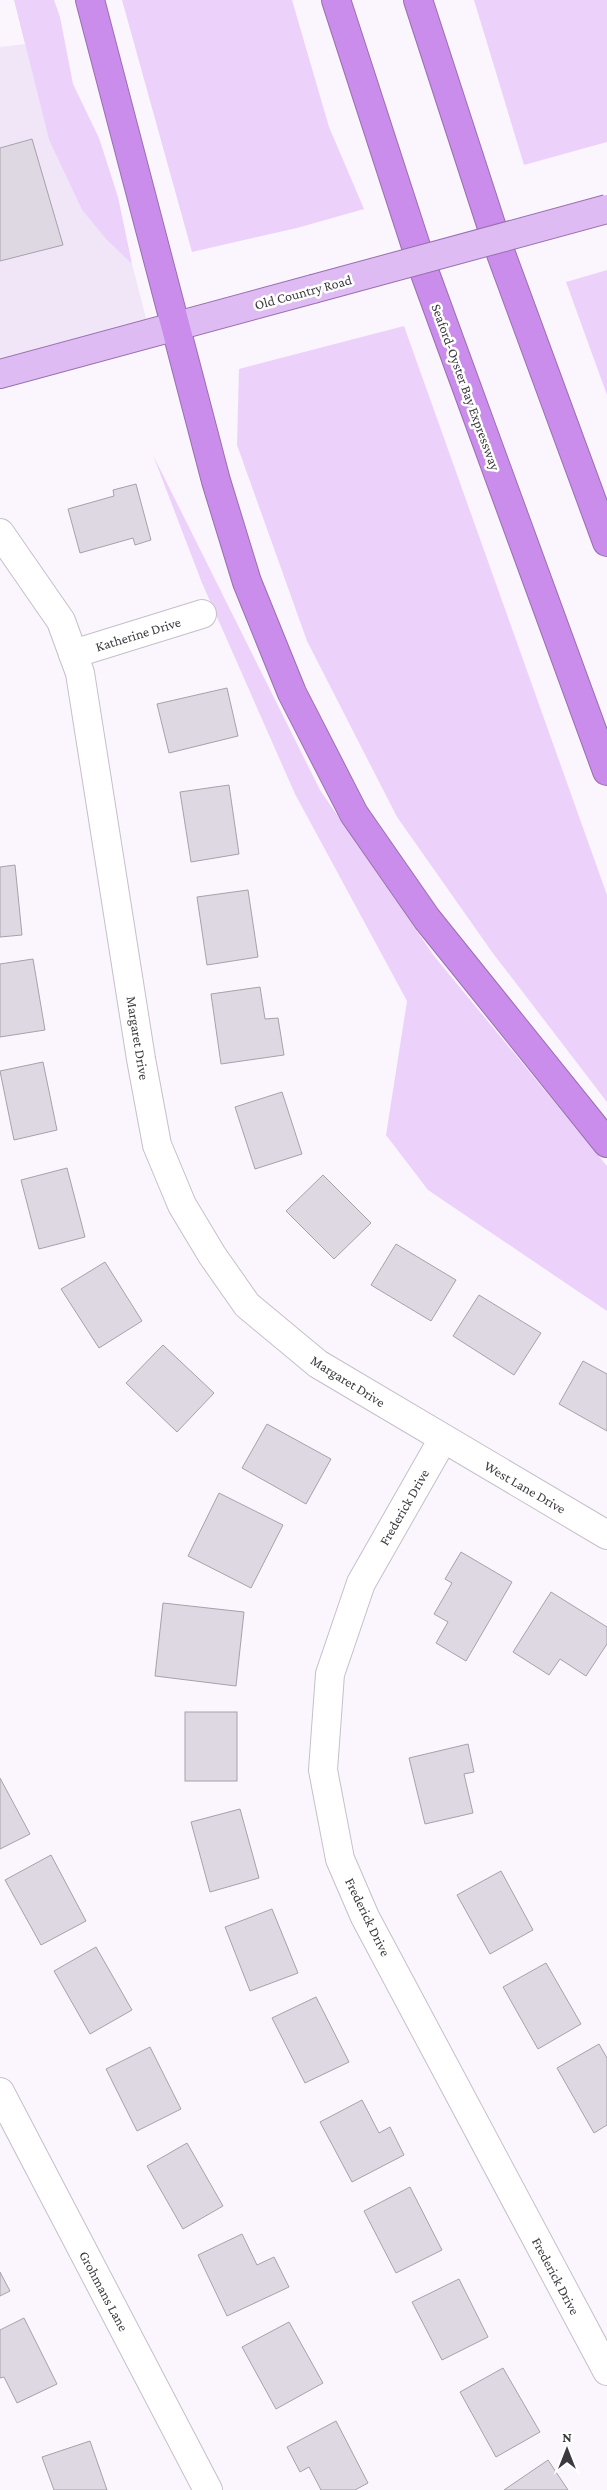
<svg xmlns="http://www.w3.org/2000/svg" width="607" height="2490" viewBox="0 0 607 2490" font-family="'Crimson Pro',serif">
  <rect width="100%" height="100%" fill="#fbf5fe"/>
  <path fill="#f1e6f8" d="M25 44 49 140 82 210 106 239 132 264 149 330 0 368V47Z"/>
  <g fill="#ecd2fb">
    <path d="M14 0H54L60 17 73 84 99 138 118 197 132 264 106 239 82 210 49 140Z"/>
    <path d="M122 0H292L329 127 364 209 297 228 192 252Z"/>
    <path d="M474 0H607V142L524 165Z"/>
    <path d="M607 270V395L566 282Z"/>
    <path d="M404 326 607 895V1102L492 952 397 817 307 641 237 445 239 369Z"/>
    <path d="M153 455 320 790 434 956 607 1166V1311L428 1190 386 1135 407 1001 295 794 202 583Z"/>
  </g>
  <g fill="#ded8e3" stroke="#a7a1ab">
    <path d="M32 139 63 245 0 261V148Z"/>
    <path d="M136 484 151 540 135 545 133 538 80 553 68 509 114 496 113 490Z"/>
    <path d="M227 688 238 736 169 753 157 704Z"/>
    <path d="M229 785 239 854 191 862 180 792Z"/>
    <path d="M15 865 22 935 0 937V867Z"/>
    <path d="M248 890 258 957 207 965 197 897Z"/>
    <path d="M33 959 45 1030 0 1037V964Z"/>
    <path d="M260 987 265 1019 278 1018 284 1055 221 1064 211 994Z"/>
    <path d="M43 1062 57 1130 14 1140 0 1071Z"/>
    <path d="M282 1092 302 1154 255 1169 235 1107Z"/>
    <path d="M67 1168 85 1237 39 1249 21 1180Z"/>
    <path d="M323 1175 371 1223 334 1259 286 1211Z"/>
    <path d="M396 1244 456 1280 431 1321 371 1285Z"/>
    <path d="M105 1262 142 1321 99 1348 61 1289Z"/>
    <path d="M479 1295 541 1333 514 1375 453 1336Z"/>
    <path d="M163 1345 214 1393 177 1432 126 1383Z"/>
    <path d="M583 1361 607 1374V1431L559 1404Z"/>
    <path d="M267 1424 331 1459 306 1504 242 1468Z"/>
    <path d="M219 1493 283 1525 251 1588 188 1556Z"/>
    <path d="M461 1552 512 1582 466 1661 436 1643 448 1622 434 1614 452 1583 445 1579Z"/>
    <path d="M551 1592 607 1627V1644L586 1676 560 1659 549 1675 513 1652Z"/>
    <path d="M163 1603 244 1612 236 1686 155 1676Z"/>
    <rect x="185" y="1712" width="52" height="69"/>
    <path d="M468 1744 474 1772 464 1774 473 1813 425 1824 409 1758Z"/>
    <path d="M0 1778 30 1834 0 1849Z"/>
    <path d="M240 1809 259 1878 210 1892 191 1822Z"/>
    <path d="M51 1855 86 1921 41 1945 5 1880Z"/>
    <path d="M501 1871 533 1930 490 1954 457 1895Z"/>
    <path d="M272 1909 298 1973 250 1991 225 1927Z"/>
    <path d="M96 1947 132 2010 90 2034 54 1971Z"/>
    <path d="M546 1963 581 2024 538 2049 503 1987Z"/>
    <path d="M316 1997 349 2062 305 2083 272 2018Z"/>
    <path d="M599 2044 607 2058V2125L594 2133 557 2068Z"/>
    <path d="M150 2047 181 2109 137 2131 106 2069Z"/>
    <path d="M362 2100 379 2133 390 2127 404 2155 352 2182 320 2122Z"/>
    <path d="M187 2143 223 2206 183 2229 147 2166Z"/>
    <path d="M410 2187 442 2250 396 2273 364 2211Z"/>
    <path d="M242 2234 257 2265 274 2257 289 2287 227 2316 198 2255Z"/>
    <path d="M0 2272 10 2291 0 2296Z"/>
    <path d="M459 2279 488 2337 442 2360 412 2302Z"/>
    <path d="M24 2318 57 2384 17 2403 4 2377 0 2378V2330Z"/>
    <path d="M289 2322 323 2383 276 2409 242 2347Z"/>
    <path d="M503 2368 540 2432 496 2457 460 2392Z"/>
    <path d="M336 2421 368 2483 355 2490H321L309 2467 300 2472 287 2447Z"/>
    <path d="M90 2441 107 2490H54L42 2457Z"/>
    <path d="M548 2460 568 2490H504Z"/>
  </g>
  <g fill="none" stroke-linecap="round" stroke-linejoin="round">
    <g stroke="#c6bfca" stroke-width="30">
      <g id="minor">
        <path d="M0 533 61 621 80 673 141 1059 157 1145 182 1205 212 1255 247 1305 318 1364 607 1535"/>
        <path d="M73 654 202 614"/>
        <path d="M443 1439 361 1583 330 1674 323 1770 340 1859 365 1917 607 2371"/>
      </g>
    </g>
    <g stroke="#c6bfca" stroke-width="30">
      <path id="tertiary" d="M0 2092 208 2490"/>
    </g>
    <g stroke="#9970af" stroke-width="30">
      <path id="primary" d="M0 374 313 289"/>
    </g>
    <g stroke="#9970af" stroke-width="30">
      <g id="motorway">
        <path d="M90 0 216 481 247 582 292 693 354 814 427 919 607 1143"/>
        <path d="M336 0 423 268 607 771"/>
        <path d="M418 0 497 243 607 542"/>
      </g>
    </g>
    <use href="#minor" stroke="#fff" stroke-width="28"/>
    <use href="#tertiary" stroke="#fff" stroke-width="28"/>
    <use href="#primary" stroke="#dfbbf3" stroke-width="28"/>
    <use href="#motorway" stroke="#ca8deb" stroke-width="28"/>
    <g stroke="#9970af" stroke-width="30" stroke-linecap="butt">
      <path id="primary-bridge" d="M313 289 607 209"/>
    </g>
    <use href="#primary-bridge" stroke="#dfbbf3" stroke-width="28"/>
  </g>
  <g text-anchor="middle" stroke-width="5" stroke-linejoin="round" paint-order="stroke">
    <g font-size="14" fill="#3d3a3f" stroke="#fff">
      <text transform="translate(303 292) rotate(-15)" y="5">Old Country Road</text>
      <text transform="translate(466 387) rotate(70)" y="5">Seaford-Oyster Bay Expressway</text>
      <text transform="translate(138 634) rotate(-17)" y="5">Katherine Drive</text>
      <text transform="translate(138 1038) rotate(81)" y="5">Margaret Drive</text>
      <text transform="translate(348 1381) rotate(32)" y="5">Margaret Drive</text>
      <text transform="translate(525 1487) rotate(30)" y="5">West Lane Drive</text>
      <text transform="translate(404 1507) rotate(-60)" y="5">Frederick Drive</text>
      <text transform="translate(368 1917) rotate(64)" y="5">Frederick Drive</text>
      <text transform="translate(556 2276) rotate(62)" y="5">Frederick Drive</text>
      <text transform="translate(104 2291) rotate(62)" y="5">Grohmans Lane</text>
    </g>
  </g>
  <g transform="translate(567 2450)" stroke="#ffffff" stroke-width="4" paint-order="stroke">
  <path d="M0-4L9 19L0 12L-9 19Z" fill="#3d3a3f"/>
  <text y="-8" font-size="14" font-weight="bold" text-anchor="middle" fill="#3d3a3f">N</text>
  </g>
</svg>
